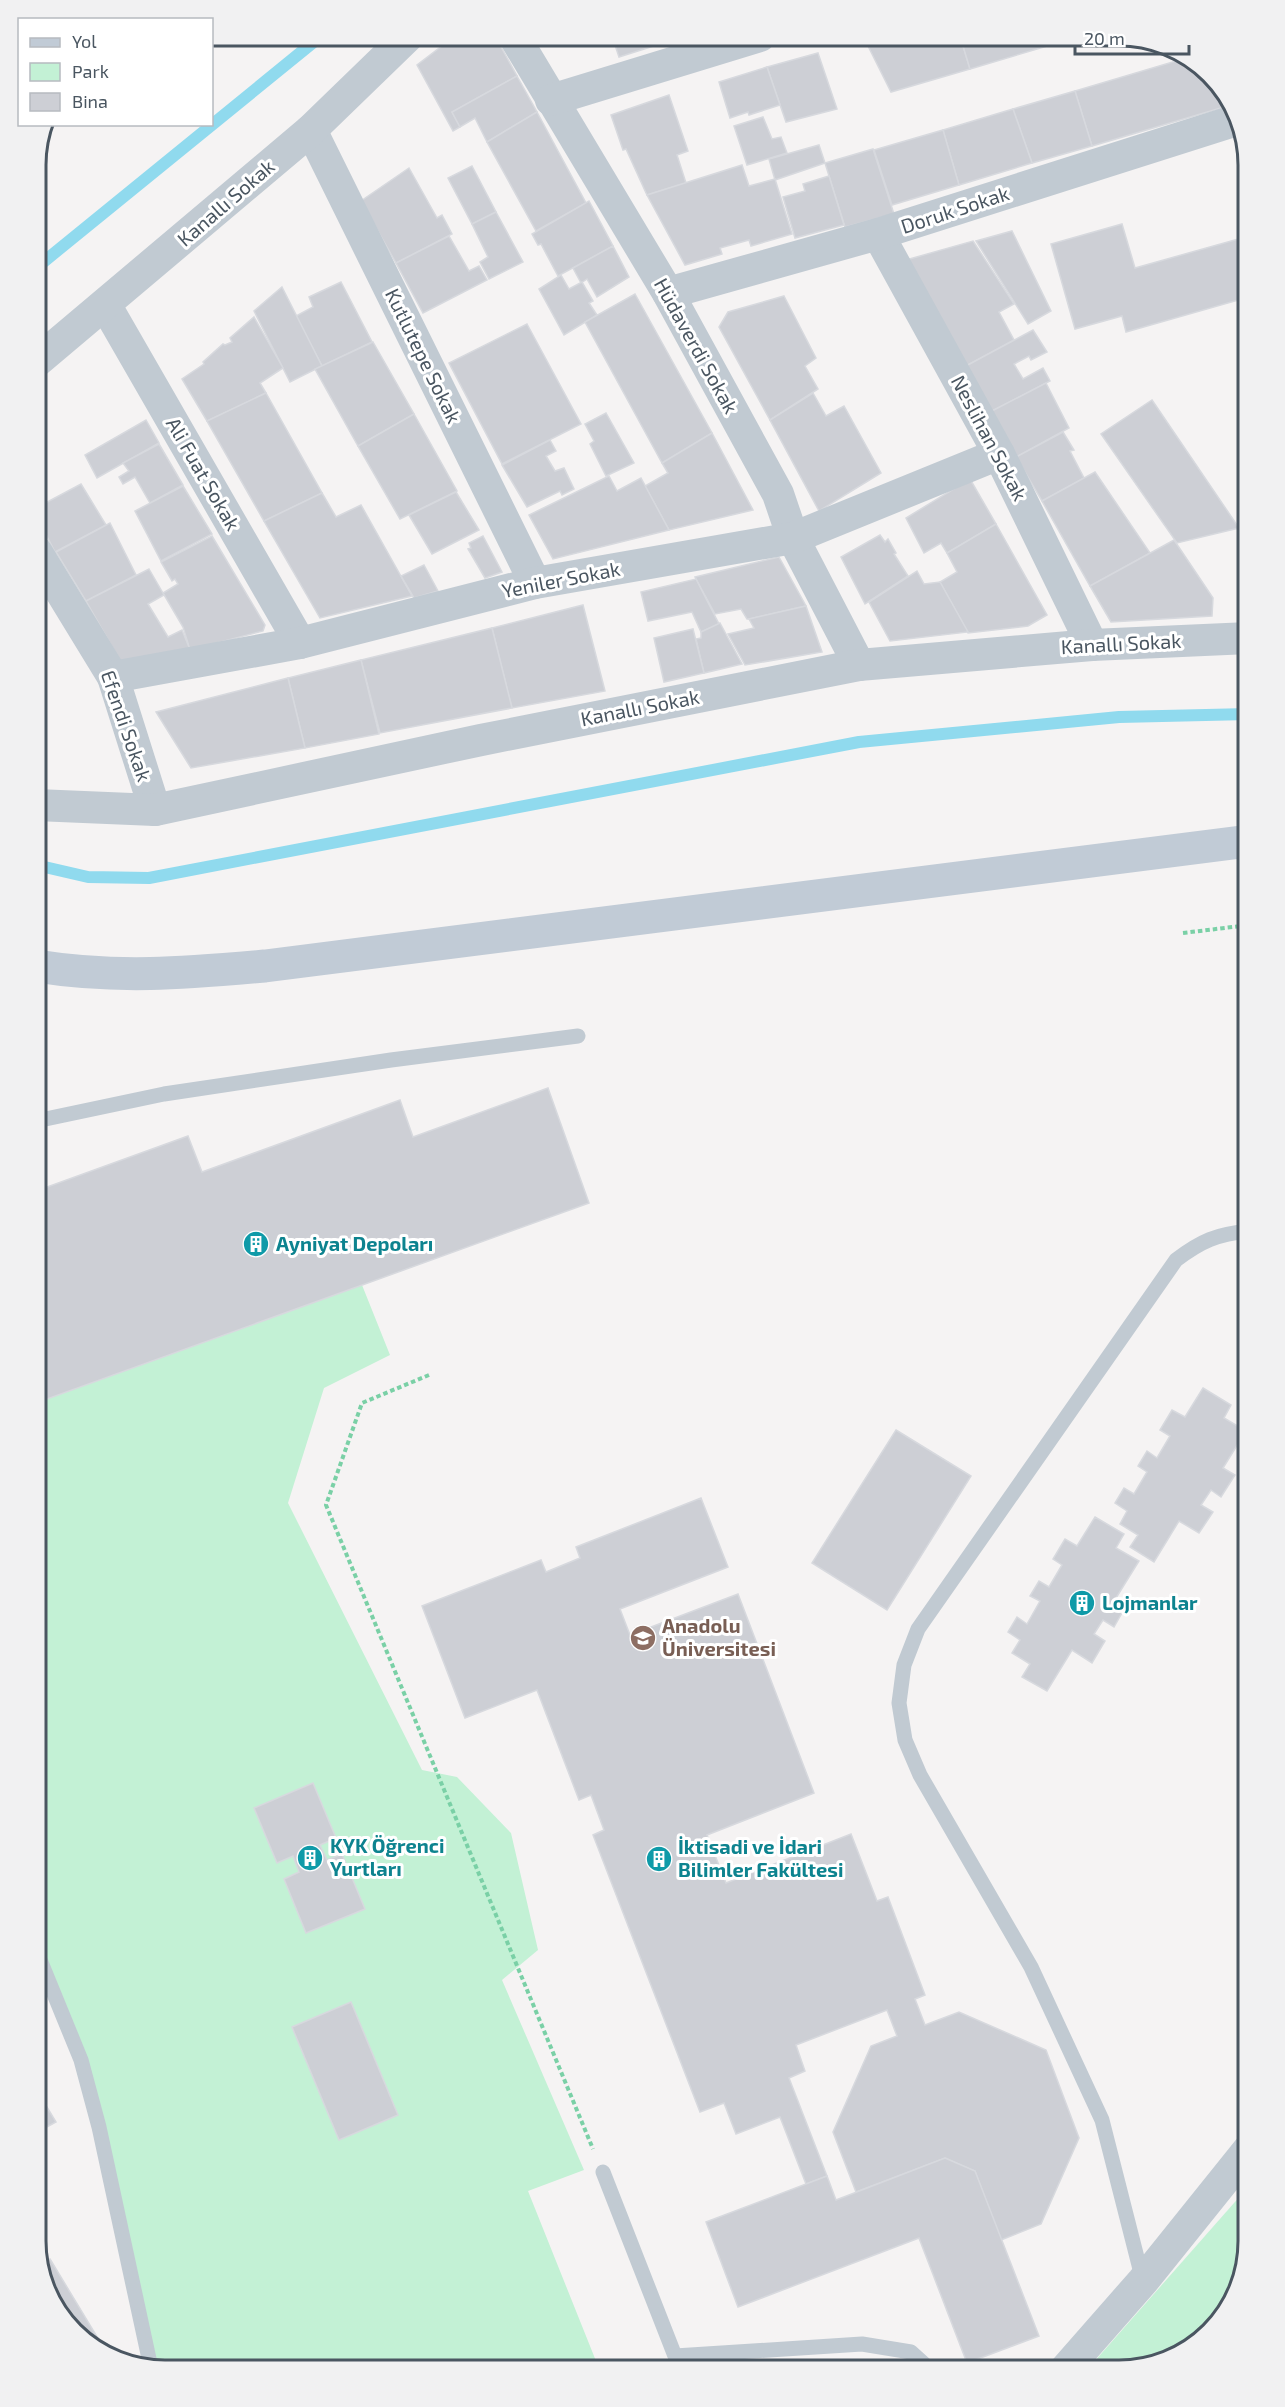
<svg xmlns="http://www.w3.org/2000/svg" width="1285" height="2407" viewBox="0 0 1285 2407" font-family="'Exo 2',sans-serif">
  <rect width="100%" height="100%" fill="#f5f3f3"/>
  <g fill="#c3f1d5">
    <path d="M362 1285 390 1355 324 1388 288 1503 422 1770 457 1777 511 1833 538 1950 502 1980 584 2170 528 2191 600 2371H158L99 2127 36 1950V1403Z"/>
    <path d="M1249 2186V2242L1227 2314 1169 2361 1119 2371H1086Z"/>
  </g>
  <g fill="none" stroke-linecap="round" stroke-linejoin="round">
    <g stroke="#90daee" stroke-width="12">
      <path d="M36 268 321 36"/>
      <path d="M36 865 88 877 149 878 859 742 1119 717 1249 714"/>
    </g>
  </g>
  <g fill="#cdcfd5" stroke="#d7d9de" stroke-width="1.5">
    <path d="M455 36H495L517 76 452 112 460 127 453 131 417 65Z"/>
    <path d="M612 36H658L660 44 619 57Z"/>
    <path d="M658 36H686L660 44Z"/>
    <path d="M876 36H960L970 69 891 92 865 40Z"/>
    <path d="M960 36H1081L970 69Z"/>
    <path d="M818 53 837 109 786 122 767 67Z"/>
    <path d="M1186 58 1198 63 1231 105 1092 146 1075 91Z"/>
    <path d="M767 67 780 105 749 115 748 112 730 118 719 82Z"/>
    <path d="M517 76 537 112 487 142 475 118 460 127 452 112Z"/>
    <path d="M1075 91 1092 146 1032 163 1013 109Z"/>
    <path d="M669 95 688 151 677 155 686 183 647 195 626 149 623 150 611 115Z"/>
    <path d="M1013 109 1032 163 959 185 943 130Z"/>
    <path d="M537 112 586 203 536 231 487 142Z"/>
    <path d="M763 117 772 139 781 137 787 153 747 165 734 126Z"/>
    <path d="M943 130 959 185 892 205 874 150Z"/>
    <path d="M819 145 825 163 775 180 769 159Z"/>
    <path d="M873 149 894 214 845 227 825 163Z"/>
    <path d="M742 165 749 186 775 179 792 234 751 246 749 240 720 248 722 254 685 265 647 195Z"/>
    <path d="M472 166 496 212 472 224 448 178Z"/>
    <path d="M409 168 437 218 442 215 452 234 396 263 361 201Z"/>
    <path d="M829 176 844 225 795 238 783 197 805 191 803 184Z"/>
    <path d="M589 201 613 246 558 276 541 244 538 245 532 234Z"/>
    <path d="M496 212 523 262 489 279 480 262 488 257 472 224Z"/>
    <path d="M1122 224 1135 268 1249 236V297L1126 332 1122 316 1075 329 1051 244Z"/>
    <path d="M1012 231 1051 311 1028 324 976 241Z"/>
    <path d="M449 236 469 271 479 266 487 280 423 313 396 263Z"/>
    <path d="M973 241 1014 304 999 312 1014 340 966 366 906 260Z"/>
    <path d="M613 246 629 277 597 297 587 279 581 283 573 268Z"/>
    <path d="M561 275 569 289 582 282 593 301 589 303 597 315 564 335 539 289Z"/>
    <path d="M341 282 372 342 322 366 296 316 313 307 309 297Z"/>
    <path d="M282 287 322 366 290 382 254 311Z"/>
    <path d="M635 294 712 433 662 463 585 322Z"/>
    <path d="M784 296 816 358 805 366 818 389 770 420 719 327 728 312Z"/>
    <path d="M254 317 283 368 260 383 266 393 207 421 182 379 204 364 203 362 223 344 225 345 232 342 230 338Z"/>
    <path d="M527 324 581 424 502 464 449 363Z"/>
    <path d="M1033 330 1047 352 1031 360 1029 356 1014 364 1023 379 1043 368 1050 381 990 412 964 367Z"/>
    <path d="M373 342 414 414 358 446 315 369Z"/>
    <path d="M1046 383 1069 428 1016 457 990 412Z"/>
    <path d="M266 393 322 493 264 521 207 421Z"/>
    <path d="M813 393 826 416 844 406 881 473 819 511 770 420Z"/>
    <path d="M1152 400 1239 528 1177 543 1101 434Z"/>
    <path d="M606 413 634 463 606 476 590 444 594 441 585 424Z"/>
    <path d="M414 414 457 491 400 519 358 446Z"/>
    <path d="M146 420 159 443 97 478 85 455Z"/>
    <path d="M1063 432 1074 450 1070 451 1084 478 1042 501 1016 457Z"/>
    <path d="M712 433 753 510 669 530 645 486 668 473 662 463Z"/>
    <path d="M550 440 556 451 546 456 555 471 564 468 574 489 562 495 560 491 527 507 502 465Z"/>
    <path d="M159 444 183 485 150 503 135 477 123 484 119 477 129 471 123 463Z"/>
    <path d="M1095 472 1150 553 1090 586 1042 501Z"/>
    <path d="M609 476 617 491 641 478 669 530 553 559 529 515Z"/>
    <path d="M970 479 996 524 947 553 941 543 924 553 906 518Z"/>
    <path d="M81 484 106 525 55 552 36 515V508Z"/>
    <path d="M183 486 212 534 161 561 135 511Z"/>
    <path d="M456 492 479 530 432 554 409 515Z"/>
    <path d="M322 493 336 517 361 505 412 596 320 618 264 521Z"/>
    <path d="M110 523 136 575 86 601 56 552Z"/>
    <path d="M996 524 1047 615 1028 626 968 633 940 582 957 572 947 553Z"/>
    <path d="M880 535 885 542 888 539 896 553 894 554 908 576 865 604 841 557Z"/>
    <path d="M212 536 265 625 263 631 190 650 183 627 163 593 178 584 175 579 172 581 161 562Z"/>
    <path d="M483 536 502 572 485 578 468 549 471 548 469 543Z"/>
    <path d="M1174 540 1213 598 1212 616 1111 622 1090 586Z"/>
    <path d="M779 557 806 606 749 619H747L741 609 715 614 695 577Z"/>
    <path d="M424 565 438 591 414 598 401 576Z"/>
    <path d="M149 569 164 595 148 604 168 637 182 630 191 652 122 664 86 601Z"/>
    <path d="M917 571 924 584 940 582 968 632 890 641 869 602Z"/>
    <path d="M696 579 719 624 701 632 692 612 648 621 641 592Z"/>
    <path d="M583 605 605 691 512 708 492 628Z"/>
    <path d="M806 606 822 652 745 665 728 634 754 628 749 619Z"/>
    <path d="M720 623 742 664 704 673 696 639 701 638V632Z"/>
    <path d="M492 628 512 708 380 733 361 660Z"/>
    <path d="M693 629 704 673 664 682 654 638Z"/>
    <path d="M361 660 379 734 305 748 288 678Z"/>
    <path d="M288 678 305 748 191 768 156 712Z"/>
    <path d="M548 1088 589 1203 36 1403V1191L188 1136 202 1172 400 1100 413 1137Z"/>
    <path d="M1203 1388 1231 1405 1224 1418 1246 1431 1223 1468 1235 1475 1221 1497 1211 1490 1201 1505 1213 1512 1199 1533 1179 1521 1154 1562 1130 1547 1138 1535 1120 1524 1127 1511 1115 1503 1124 1488 1134 1494 1147 1472 1138 1466 1147 1451 1157 1458 1170 1436 1160 1430 1172 1410 1185 1417Z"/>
    <path d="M896 1430 971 1476 887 1610 812 1563Z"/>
    <path d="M701 1498 728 1567 620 1609 630 1635 738 1594 814 1793 707 1835 726 1883 851 1834 877 1901 888 1897 925 1995 915 1999 925 2025 959 2012 1046 2050 1079 2138 1041 2224 1001 2240 975 2171 945 2158 856 2192 833 2132 871 2046 897 2036 887 2010 796 2045 805 2071 789 2078 827 2176 806 2184 780 2117 736 2134 724 2103 700 2112 593 1835 604 1830 591 1795 579 1800 537 1690 465 1718 422 1606 541 1560 546 1572 580 1558 576 1547Z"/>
    <path d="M1095 1517 1124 1534 1116 1548 1139 1561 1116 1598 1127 1604 1114 1627 1103 1620 1094 1634 1105 1641 1092 1663 1072 1650 1047 1691 1022 1677 1030 1664 1012 1653 1020 1640 1008 1632 1017 1617 1027 1624 1040 1601 1030 1596 1039 1581 1049 1587 1062 1565 1053 1559 1065 1539 1077 1546Z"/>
    <path d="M313 1783 336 1838 320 1845 327 1860 342 1854 365 1909 306 1933 284 1879 299 1872 293 1856 277 1863 254 1808Z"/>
    <path d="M351 2002 398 2115 339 2140 292 2027Z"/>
    <path d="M36 2089 56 2122 36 2133Z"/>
    <path d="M945 2158 975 2171 1039 2336 967 2363 919 2238 738 2307 706 2222 827 2176 836 2200Z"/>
    <path d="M50 2259 102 2345 95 2349 46 2291 41 2264Z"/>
  </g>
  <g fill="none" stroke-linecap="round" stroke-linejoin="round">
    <g stroke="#7ad0a6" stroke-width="4" stroke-dasharray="4.5 3" stroke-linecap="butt">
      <path d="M1183 933 1249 925"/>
      <path d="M429 1375 362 1403 326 1505 593 2149"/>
    </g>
    <g stroke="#c1cad2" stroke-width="15">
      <path d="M36 1121 164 1094 391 1060 578 1036"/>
      <path d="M36 1950 81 2060 99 2127 151 2368"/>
      <path d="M603 2172 675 2356 862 2344 911 2352 932 2371"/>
      <path d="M1143 2281 1102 2120 1031 1967 920 1775 905 1740 899 1703 904 1665 918 1629 1176 1260C1201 1241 1217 1234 1249 1231"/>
    </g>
    <g stroke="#c1cad2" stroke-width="32">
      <path d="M514 36 668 293 778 494 793 538 859 665"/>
      <path d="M551 100 760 36"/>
      <path d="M311 130 535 583"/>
      <path d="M878 234 999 454 1092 645"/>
      <path d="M668 293 878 234 1240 119"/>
      <path d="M106 306 300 643"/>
      <path d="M36 362 311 130 408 36"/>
      <path d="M36 551 113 677 155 810"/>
      <path d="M113 677 300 643 535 583 793 538 999 454"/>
      <path d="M36 805 155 810 481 740 859 665 1092 645 1249 638"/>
      <path d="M1064 2371 1143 2281 1249 2149"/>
    </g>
    <path stroke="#c1cbd6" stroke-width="33" d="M36 966C117 979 185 973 265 966L1249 841"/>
  </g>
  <defs>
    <g id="building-disc" transform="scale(1.35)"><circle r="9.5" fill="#0f9aa8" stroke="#fff"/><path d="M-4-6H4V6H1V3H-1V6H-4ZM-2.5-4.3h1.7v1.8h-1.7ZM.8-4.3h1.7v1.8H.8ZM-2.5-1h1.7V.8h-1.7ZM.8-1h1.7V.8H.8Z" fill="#fff"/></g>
    <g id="university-disc" transform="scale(1.35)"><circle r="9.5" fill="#8d6e63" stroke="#fff"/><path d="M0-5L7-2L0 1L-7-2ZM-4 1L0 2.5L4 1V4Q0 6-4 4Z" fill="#fff"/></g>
  </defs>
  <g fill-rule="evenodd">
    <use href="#building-disc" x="256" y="1244"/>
    <use href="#building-disc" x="1082" y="1603"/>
    <use href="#university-disc" x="643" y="1638"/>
    <use href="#building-disc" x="310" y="1858"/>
    <use href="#building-disc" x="659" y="1859"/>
  </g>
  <g text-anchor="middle" stroke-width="6" stroke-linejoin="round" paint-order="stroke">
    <g font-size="20" fill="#4a5661" stroke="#fff">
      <text transform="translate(226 203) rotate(-41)" y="7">Kanallı Sokak</text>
      <text transform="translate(955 210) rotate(-18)" y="7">Doruk Sokak</text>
      <text transform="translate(696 346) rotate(61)" y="7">Hüdaverdi Sokak</text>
      <text transform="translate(423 356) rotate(64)" y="7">Kutlutepe Sokak</text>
      <text transform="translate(989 438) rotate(62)" y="7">Neslihan Sokak</text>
      <text transform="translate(203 474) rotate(60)" y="7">Ali Fuat Sokak</text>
      <text transform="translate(561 580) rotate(-11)" y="7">Yeniler Sokak</text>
      <text transform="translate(1121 644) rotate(-3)" y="7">Kanallı Sokak</text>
      <text transform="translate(640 708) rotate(-11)" y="7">Kanallı Sokak</text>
      <text transform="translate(126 726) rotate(71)" y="7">Efendi Sokak</text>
    </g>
    <g font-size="20" font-weight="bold" fill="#0d838f" stroke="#fff" text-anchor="start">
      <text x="276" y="1251">Ayniyat Depoları</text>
      <text x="1102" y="1610">Lojmanlar</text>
      <text x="330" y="1853">KYK Öğrenci<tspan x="330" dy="23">Yurtları</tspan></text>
      <text x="678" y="1854">İktisadi ve İdari<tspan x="678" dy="23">Bilimler Fakültesi</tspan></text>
    </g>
    <g font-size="20" font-weight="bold" fill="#785e54" stroke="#fff" text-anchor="start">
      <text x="662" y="1633">Anadolu<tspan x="662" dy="23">Üniversitesi</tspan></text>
    </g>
  </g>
  <path d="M0 0H1285V2407H0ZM165 46H1119A119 119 0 0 1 1238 165V2241A119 119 0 0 1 1119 2360H165A119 119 0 0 1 46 2241V165A119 119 0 0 1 165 46Z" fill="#f1f1f2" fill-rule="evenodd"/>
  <path fill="none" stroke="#4a5661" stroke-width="3" d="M165 46H1119A119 119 0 0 1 1238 165V2241A119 119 0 0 1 1119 2360H165A119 119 0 0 1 46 2241V165A119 119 0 0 1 165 46Z"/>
  <rect x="18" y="18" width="195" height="108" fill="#ffffff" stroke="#b7bbc0" stroke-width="1.5"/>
  <rect x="30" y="38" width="30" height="9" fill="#c1cbd6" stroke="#b7bbc0" stroke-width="1.5"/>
  <text x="72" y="48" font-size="18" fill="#4a5661">Yol</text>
  <rect x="30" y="63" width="30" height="18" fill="#c3f1d5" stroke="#b7bbc0" stroke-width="1.5"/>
  <text x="72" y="78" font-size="18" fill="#4a5661">Park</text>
  <rect x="30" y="93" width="30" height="18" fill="#cdcfd5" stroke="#b7bbc0" stroke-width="1.5"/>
  <text x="72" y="108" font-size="18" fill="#4a5661">Bina</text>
  <path d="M1075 45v9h114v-9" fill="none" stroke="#4a5661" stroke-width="3"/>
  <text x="1084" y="45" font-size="18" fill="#4a5661" stroke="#ffffff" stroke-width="4.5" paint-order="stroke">20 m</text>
</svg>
